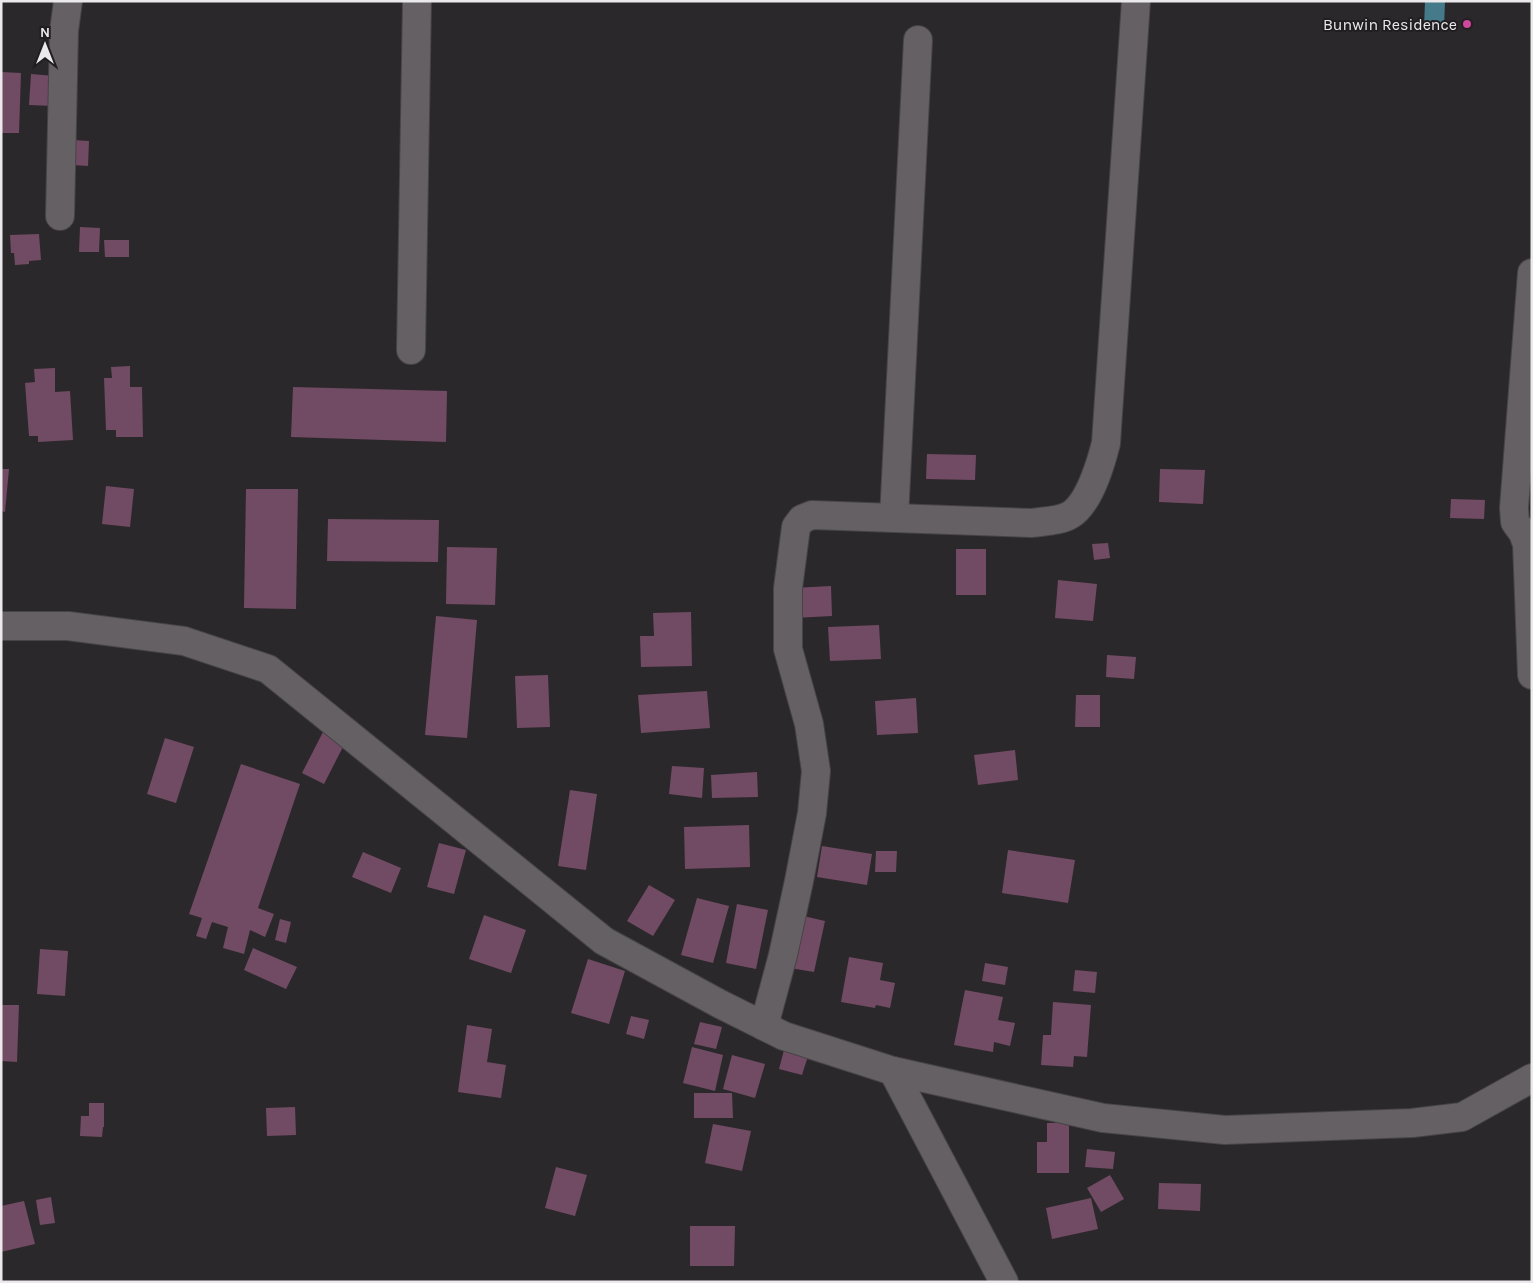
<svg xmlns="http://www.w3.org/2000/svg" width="1533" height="1283" viewBox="0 0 1533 1283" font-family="Karla,sans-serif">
  <rect width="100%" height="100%" fill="#2b282b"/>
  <path fill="#447a89" d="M1425 1H1445L1444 29 1424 28Z"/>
  <g fill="#714b63">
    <path d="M1 72 21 73 19 133H1Z"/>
    <path d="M31 74 55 76 53 106 29 105Z"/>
    <path d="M73 140 89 141 88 166 72 165Z"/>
    <path d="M80 227 100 228 99 252H79Z"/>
    <path d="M39 234 41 260 29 261V264L15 265 14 253H11L10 235Z"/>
    <path d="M104 240H129V257H105Z"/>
    <path d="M130 366V387H142L143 437H116V430H106L104 378H112L111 367Z"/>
    <path d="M55 368V392L70 391 73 440 38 442V436H29L25 383 35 382 34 369Z"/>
    <path d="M293 387 447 391 446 442 291 437Z"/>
    <path d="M927 454 976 455 975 480 926 479Z"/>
    <path d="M1 469H9L5 512 1 511Z"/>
    <path d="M1160 469 1205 470 1203 504 1159 502Z"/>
    <path d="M106 486 134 489 130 527 102 524Z"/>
    <path d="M246 489H298L296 609 244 608Z"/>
    <path d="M1451 499 1485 500 1484 519 1450 518Z"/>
    <path d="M328 519 439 520 438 562 327 561Z"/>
    <path d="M1108 543 1110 558 1094 560 1092 544Z"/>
    <path d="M447 547 497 548 495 605 446 604Z"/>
    <rect x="956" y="549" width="30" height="46"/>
    <path d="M1058 580 1097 584 1093 621 1055 618Z"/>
    <path d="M831 586 832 616 794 618 793 588Z"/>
    <path d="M691 612 692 666 641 667 640 636H654L653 613Z"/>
    <path d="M436 616 477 620 467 738 425 735Z"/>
    <path d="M879 625 881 659 830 661 828 627Z"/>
    <path d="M1107 655 1136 657 1134 679 1106 677Z"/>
    <path d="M548 675 550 727 517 728 515 676Z"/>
    <path d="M707 691 710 728 641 733 638 695Z"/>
    <path d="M1076 695H1100V727H1075Z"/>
    <path d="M916 698 918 733 877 735 875 701Z"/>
    <path d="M324 730 346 741 324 784 302 773Z"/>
    <path d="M165 738 194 747 176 803 147 794Z"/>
    <path d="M1015 750 1018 780 978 785 974 755Z"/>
    <path d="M241 764 300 784 258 908 274 914 265 937 250 930 244 954 223 948 228 927 212 922 206 939 196 936 202 918 189 914Z"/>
    <path d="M672 766 704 768 702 798 669 794Z"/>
    <path d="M757 772 758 797 712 798 711 775Z"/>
    <path d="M570 790 597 794 586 870 558 866Z"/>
    <path d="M749 825 750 867 685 869 684 827Z"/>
    <path d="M439 843 466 850 454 894 427 887Z"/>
    <path d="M822 846 872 854 867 885 817 877Z"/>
    <path d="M1008 850 1075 860 1068 903 1002 893Z"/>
    <path d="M876 851H897L896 872H875Z"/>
    <path d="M363 852 401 868 391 893 352 877Z"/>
    <path d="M649 885 675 900 653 936 627 921Z"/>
    <path d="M697 898 729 906 713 963 681 955Z"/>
    <path d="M737 904 768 910 756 969 726 963Z"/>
    <path d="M795 914 825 921 814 972 784 967Z"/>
    <path d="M484 915 526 930 511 973 469 959Z"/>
    <path d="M280 919 291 922 286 943 275 940Z"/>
    <path d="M253 948 297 967 286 989 244 970Z"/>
    <path d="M40 949 68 951 65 996 37 994Z"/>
    <path d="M849 957 883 963 880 980 895 983 890 1008 876 1005 875 1008 841 1002Z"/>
    <path d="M588 959 625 971 609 1024 571 1013Z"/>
    <path d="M985 963 1008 967 1005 985 982 981Z"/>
    <path d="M1075 970 1097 972 1095 993 1073 991Z"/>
    <path d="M965 990 1003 997 998 1020 1015 1023 1010 1046 994 1042 993 1052 954 1045Z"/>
    <path d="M1053 1002 1091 1005 1087 1057 1074 1056 1073 1067 1041 1065 1043 1035H1051Z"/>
    <path d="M1 1005H19L17 1062 1 1061Z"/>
    <path d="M631 1016 649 1020 644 1039 626 1034Z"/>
    <path d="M700 1022 722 1027 716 1049 694 1044Z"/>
    <path d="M467 1025 492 1029 487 1062 506 1065 501 1098 458 1092Z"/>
    <path d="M692 1047 723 1055 715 1091 683 1083Z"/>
    <path d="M784 1050 808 1056 802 1075 779 1069Z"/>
    <path d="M732 1055 765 1064 755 1098 723 1089Z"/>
    <path d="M694 1093H732L733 1118H694Z"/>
    <path d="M89 1103H104V1127H103L102 1137 80 1136 81 1116H89Z"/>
    <path d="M295 1107 296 1135 267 1136 266 1108Z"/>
    <path d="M1047 1123H1069V1173H1037V1142H1047Z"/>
    <path d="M713 1124 751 1131 742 1171 705 1163Z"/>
    <path d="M1087 1149 1115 1152 1113 1169 1085 1167Z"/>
    <path d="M556 1167 587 1175 575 1216 545 1208Z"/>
    <path d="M1110 1175 1124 1199 1101 1212 1087 1188Z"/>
    <path d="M1159 1183 1201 1184 1200 1211 1158 1209Z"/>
    <path d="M51 1197 55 1223 40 1225 36 1200Z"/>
    <path d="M1091 1198 1098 1229 1052 1239 1046 1208Z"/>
    <path d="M24 1201 35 1244 1 1252V1206Z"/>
    <path d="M690 1226H735L734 1266H690Z"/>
  </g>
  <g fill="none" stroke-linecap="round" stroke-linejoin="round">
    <g stroke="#474447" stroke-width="30">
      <g id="minor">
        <path d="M60 216 64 31 68 1"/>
        <path d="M1532 273 1514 508 1515 522 1523 533 1527 544 1532 675"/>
        <path d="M411 350 417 1"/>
        <path d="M894 518 918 40"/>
        <path d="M1 626H68L184 641 268 669 604 941 720 1004 784 1036 893 1071 1103 1118 1225 1130 1412 1123 1462 1117 1532 1078"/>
        <path d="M764 1026 783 955 799 881 812 813 816 771 809 724 788 649V588L796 527 802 519 812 515 1032 523C1045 521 1060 521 1070 515 1089 504 1101 463 1106 443L1136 1"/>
        <path d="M893 1071 1004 1282"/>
      </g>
    </g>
    <use href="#minor" stroke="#646064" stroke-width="28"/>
  </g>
  <circle fill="#d1479c" stroke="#211e21" stroke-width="2" cx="1467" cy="24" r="5"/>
  <g text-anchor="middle" stroke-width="4" stroke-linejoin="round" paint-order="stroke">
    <g font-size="16" fill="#ebe9eb" stroke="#211e21" text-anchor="end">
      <text x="1457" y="30">Bunwin Residence</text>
    </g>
  </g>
  <rect width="1533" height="1283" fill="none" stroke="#ebe9eb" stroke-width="5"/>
  <g transform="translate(45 45)" stroke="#211e21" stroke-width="4" paint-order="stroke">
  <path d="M0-4L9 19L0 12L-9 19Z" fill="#ebe9eb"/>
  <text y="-8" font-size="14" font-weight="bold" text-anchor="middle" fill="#ebe9eb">N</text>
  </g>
</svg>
